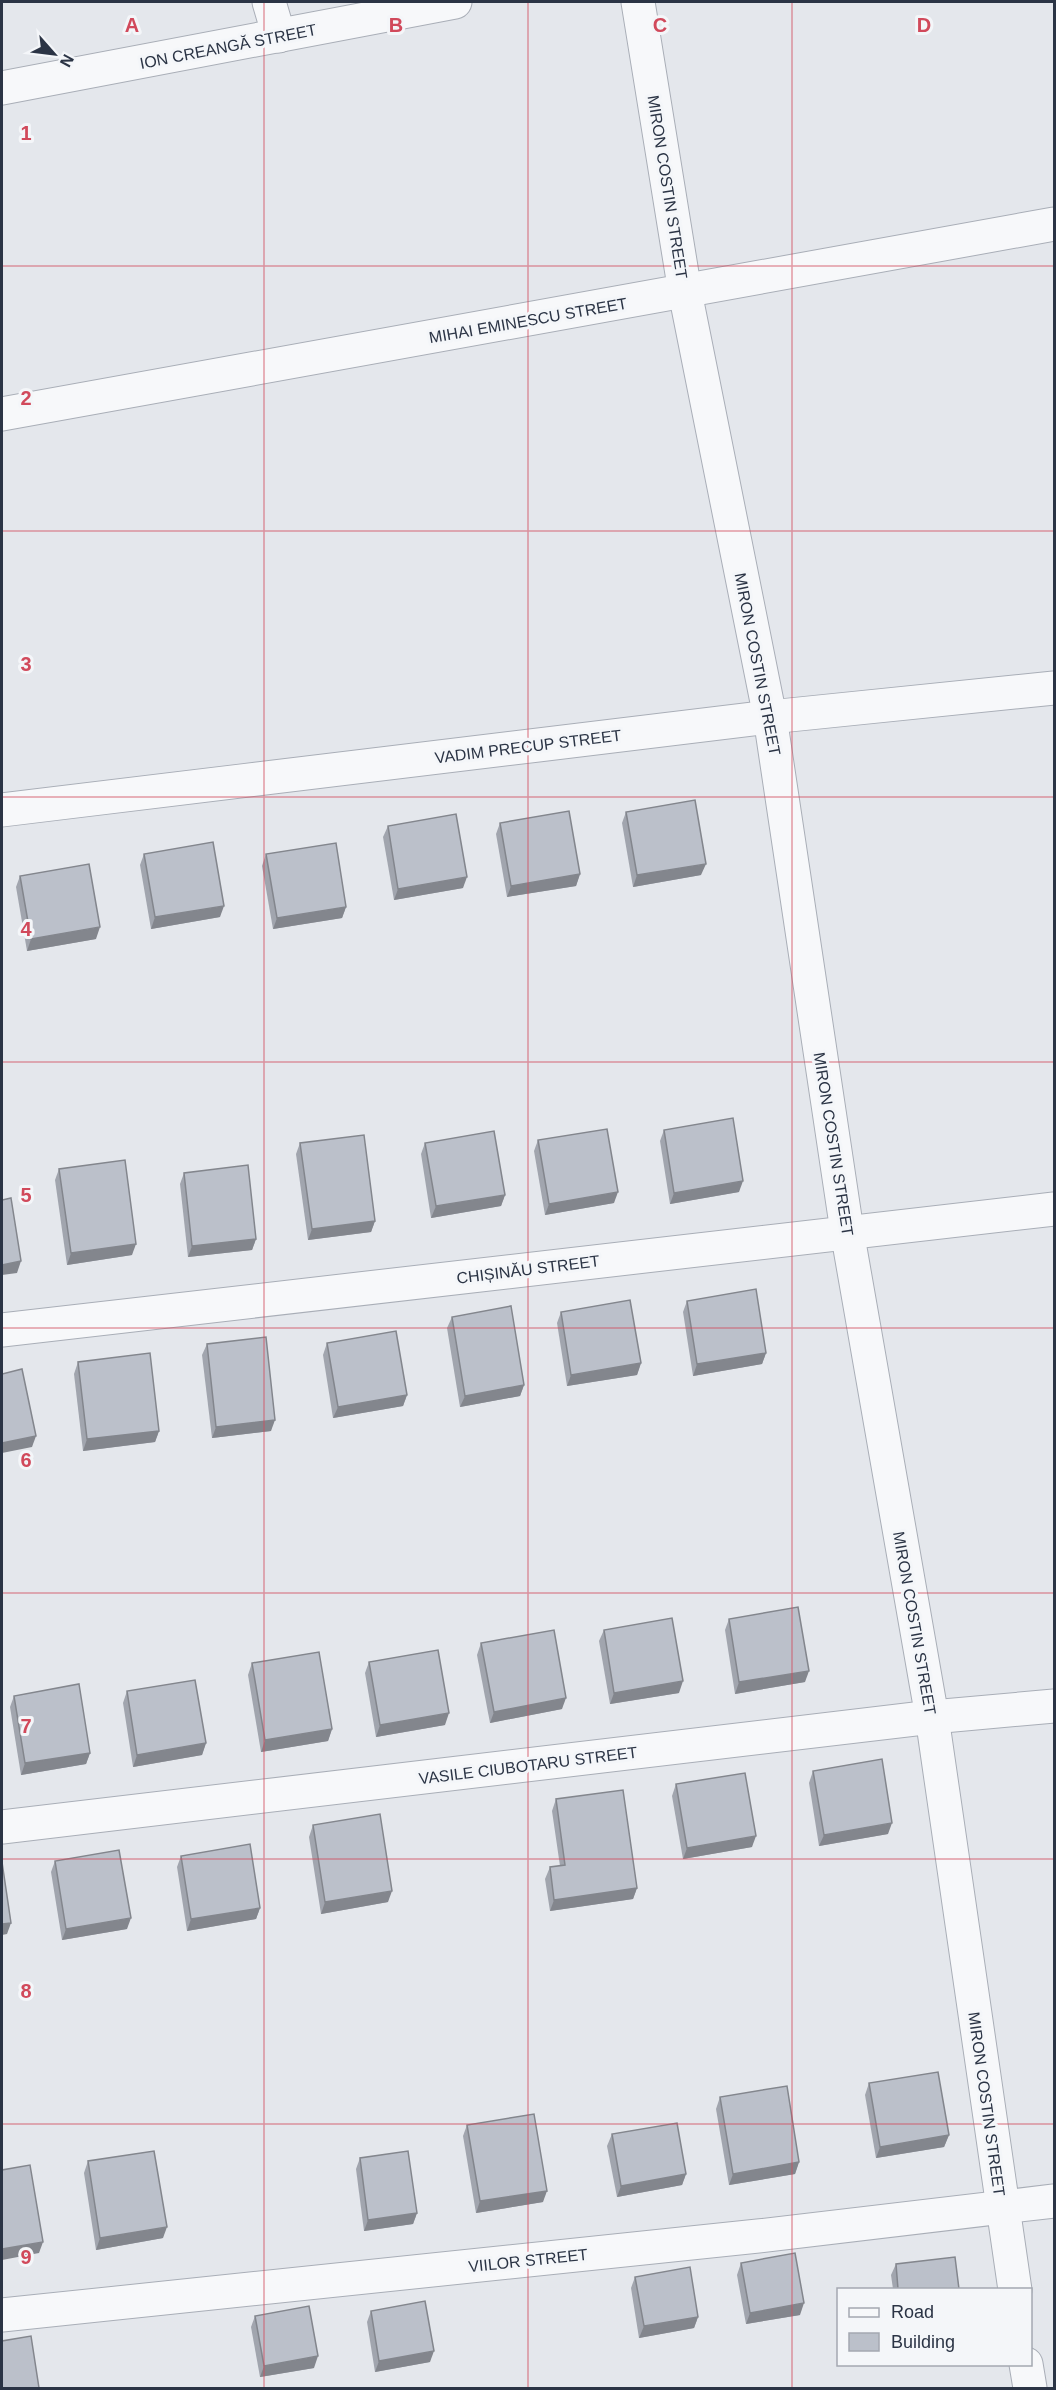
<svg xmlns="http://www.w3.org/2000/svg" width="1056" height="2390" viewBox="0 0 1056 2390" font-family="Helvetica,sans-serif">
  <rect width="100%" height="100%" fill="#e4e7ec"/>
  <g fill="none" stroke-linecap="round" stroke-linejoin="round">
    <g stroke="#a9aeb7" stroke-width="35">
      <g id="minor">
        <path d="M269 2 279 36"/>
        <path d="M638 2 685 292 770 717 847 1231 932 1717 1015 2290"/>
        <path d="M2 88 455 2"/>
        <path d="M2 414 1054 224"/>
        <path d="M2 810 770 717 1054 688"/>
        <path d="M2 1330 1054 1209"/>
        <path d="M2 1827 932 1717 1054 1706"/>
        <path d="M2 2315 758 2236 1054 2201"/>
        <path d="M1026 2364 1030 2388"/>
      </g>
    </g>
    <use href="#minor" stroke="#f7f8fa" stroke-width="33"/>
  </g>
  <g fill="#a1a5ae">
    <path d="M626 812 701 875 633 887 622 823Z"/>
    <path d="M500 823 580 874 576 886 507 897 496 834Z"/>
    <path d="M388 826 463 888 394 900 383 837Z"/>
    <path d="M144 854 220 917 151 929 140 865Z"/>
    <path d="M266 854 346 907 342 918 273 929 262 866Z"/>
    <path d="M20 876 96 939 27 951 16 887Z"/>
    <path d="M664 1130 739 1192 670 1204 660 1141Z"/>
    <path d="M538 1140 614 1203 545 1215 534 1151Z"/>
    <path d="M300 1143 375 1221 371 1232 308 1240 296 1154Z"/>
    <path d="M425 1143 505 1195 501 1206 431 1218 421 1154Z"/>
    <path d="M59 1169 132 1255 67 1265 55 1180Z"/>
    <path d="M184 1173 256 1239 252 1250 188 1257 180 1184Z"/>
    <path d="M687 1301 766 1353 762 1364 693 1376 683 1312Z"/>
    <path d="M561 1312 641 1363 637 1375 567 1386 557 1323Z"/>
    <path d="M452 1317 524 1385 520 1396 460 1407 447 1328Z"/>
    <path d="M327 1343 407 1395 403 1406 333 1418 323 1355Z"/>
    <path d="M207 1344 271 1431 212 1438 202 1355Z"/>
    <path d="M78 1362 159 1431 155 1442 83 1451 74 1374Z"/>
    <path d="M729 1619 805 1682 735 1694 725 1630Z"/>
    <path d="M604 1630 679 1693 610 1704 599 1641Z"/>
    <path d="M481 1643 562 1709 490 1723 477 1655Z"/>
    <path d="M369 1662 445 1725 376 1737 365 1673Z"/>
    <path d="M252 1663 332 1729 328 1741 261 1752 248 1675Z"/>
    <path d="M127 1691 206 1743 202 1755 133 1767 123 1703Z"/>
    <path d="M14 1696 90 1753 86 1764 21 1775 10 1707Z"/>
    <path d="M813 1771 888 1834 819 1846 809 1783Z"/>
    <path d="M676 1784 752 1847 683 1859 672 1796Z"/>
    <path d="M556 1799 637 1888 633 1899 550 1911 545 1879 550 1867 560 1866 552 1811Z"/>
    <path d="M313 1825 388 1902 321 1914 309 1837Z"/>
    <path d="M181 1856 260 1908 256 1919 187 1931 177 1867Z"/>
    <path d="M55 1861 127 1929 62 1940 51 1872Z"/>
    <path d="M869 2083 949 2135 944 2147 876 2158 865 2095Z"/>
    <path d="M720 2097 799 2162 795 2174 729 2185 716 2109Z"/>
    <path d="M467 2125 543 2202 476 2213 463 2136Z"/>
    <path d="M612 2134 686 2174 682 2185 617 2197 607 2146Z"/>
    <path d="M360 2158 417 2213 413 2224 364 2231 356 2169Z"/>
    <path d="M88 2161 163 2238 96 2250 84 2173Z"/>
    <path d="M741 2263 800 2315 746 2324 737 2275Z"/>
    <path d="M896 2264 959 2289H893L891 2275Z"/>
    <path d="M635 2277 698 2317 694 2328 639 2338 631 2288Z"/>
    <path d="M371 2311 430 2362 375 2372 367 2322Z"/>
    <path d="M255 2316 314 2368 260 2377 251 2327Z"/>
  </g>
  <g fill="#83868d">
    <path d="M706 864 701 875 633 887 637 875Z"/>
    <path d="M580 874 576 886 507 897 511 886Z"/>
    <path d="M467 877 463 888 394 900 398 889Z"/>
    <path d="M224 906 220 917 151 929 155 917Z"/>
    <path d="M346 907 342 918 273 929 277 918Z"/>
    <path d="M100 927 96 939 27 951 31 939Z"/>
    <path d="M743 1181 739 1192 670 1204 674 1193Z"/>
    <path d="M618 1192 614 1203 545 1215 549 1204Z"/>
    <path d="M505 1195 501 1206 431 1218 436 1206Z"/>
    <path d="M375 1221 371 1232 308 1240 312 1229Z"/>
    <path d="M256 1239 252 1250 188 1257 192 1246Z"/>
    <path d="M136 1244 132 1255 67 1265 71 1253Z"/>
    <path d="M21 1261 17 1273 2 1275V1265Z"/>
    <path d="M766 1353 762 1364 693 1376 697 1364Z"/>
    <path d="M641 1363 637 1375 567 1386 571 1375Z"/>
    <path d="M524 1385 520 1396 460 1407 465 1396Z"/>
    <path d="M407 1395 403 1406 333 1418 338 1407Z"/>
    <path d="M275 1420 271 1431 212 1438 216 1427Z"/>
    <path d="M159 1431 155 1442 83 1451 87 1439Z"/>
    <path d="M36 1436 32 1447 2 1453V1443Z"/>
    <path d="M809 1671 805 1682 735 1694 739 1682Z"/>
    <path d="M683 1681 679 1693 610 1704 614 1693Z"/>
    <path d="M566 1698 562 1709 490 1723 494 1712Z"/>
    <path d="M449 1713 445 1725 376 1737 380 1725Z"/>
    <path d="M332 1729 328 1741 261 1752 265 1740Z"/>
    <path d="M206 1743 202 1755 133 1767 137 1755Z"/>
    <path d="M90 1753 86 1764 21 1775 25 1763Z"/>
    <path d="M892 1823 888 1834 819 1846 824 1835Z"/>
    <path d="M756 1836 752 1847 683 1859 687 1848Z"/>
    <path d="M637 1888 633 1899 550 1911 554 1900Z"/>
    <path d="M392 1891 388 1902 321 1914 325 1902Z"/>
    <path d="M260 1908 256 1919 187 1931 191 1919Z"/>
    <path d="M131 1918 127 1929 62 1940 66 1929Z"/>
    <path d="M11 1923 7 1934 2 1935V1924Z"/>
    <path d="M949 2135 944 2147 876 2158 880 2147Z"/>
    <path d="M799 2162 795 2174 729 2185 733 2174Z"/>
    <path d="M686 2174 682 2185 617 2197 621 2186Z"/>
    <path d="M547 2191 543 2202 476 2213 480 2201Z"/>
    <path d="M417 2213 413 2224 364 2231 368 2220Z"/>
    <path d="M167 2227 163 2238 96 2250 100 2238Z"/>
    <path d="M43 2242 39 2253 2 2260V2249Z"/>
    <path d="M804 2303 800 2315 746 2324 750 2313Z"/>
    <path d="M698 2317 694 2328 639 2338 644 2326Z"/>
    <path d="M434 2351 430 2362 375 2372 379 2361Z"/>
    <path d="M318 2356 314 2368 260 2377 264 2366Z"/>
  </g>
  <g fill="#bbc0ca" stroke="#83868d" stroke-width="1.5">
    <path d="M695 800 706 864 637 875 626 812Z"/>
    <path d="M569 811 580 874 511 886 500 823Z"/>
    <path d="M456 814 467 877 398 889 388 826Z"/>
    <path d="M213 842 224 906 155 917 144 854Z"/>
    <path d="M336 843 346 907 277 918 266 854Z"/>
    <path d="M89 864 100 927 31 939 20 876Z"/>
    <path d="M733 1118 743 1181 674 1193 664 1130Z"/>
    <path d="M607 1129 618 1192 549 1204 538 1140Z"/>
    <path d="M494 1131 505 1195 436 1206 425 1143Z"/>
    <path d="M364 1135 375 1221 312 1229 300 1143Z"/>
    <path d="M125 1160 136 1244 71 1253 59 1169Z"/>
    <path d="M248 1165 256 1239 192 1246 184 1173Z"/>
    <path d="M11 1198 21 1261 2 1265V1200Z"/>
    <path d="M756 1289 766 1353 697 1364 687 1301Z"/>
    <path d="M630 1300 641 1363 571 1375 561 1312Z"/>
    <path d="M511 1306 524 1385 465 1396 452 1317Z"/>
    <path d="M396 1331 407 1395 338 1407 327 1343Z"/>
    <path d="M266 1337 275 1420 216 1427 207 1344Z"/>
    <path d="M150 1353 159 1431 87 1439 78 1362Z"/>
    <path d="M22 1369 36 1436 2 1443V1374Z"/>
    <path d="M798 1607 809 1671 739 1682 729 1619Z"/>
    <path d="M672 1618 683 1681 614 1693 604 1630Z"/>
    <path d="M554 1630 566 1698 494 1712 481 1643Z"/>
    <path d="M438 1650 449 1713 380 1725 369 1662Z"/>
    <path d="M319 1652 332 1729 265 1740 252 1663Z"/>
    <path d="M195 1680 206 1743 137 1755 127 1691Z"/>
    <path d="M79 1684 90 1753 25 1763 14 1696Z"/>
    <path d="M882 1759 892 1823 824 1835 813 1771Z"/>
    <path d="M745 1773 756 1836 687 1848 676 1784Z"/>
    <path d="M623 1790 637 1888 554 1900 550 1867 565 1865 556 1799Z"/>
    <path d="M380 1814 392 1891 325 1902 313 1825Z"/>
    <path d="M250 1844 260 1908 191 1919 181 1856Z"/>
    <path d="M119 1850 131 1918 66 1929 55 1861Z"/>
    <path d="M2 1862 11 1923 2 1924Z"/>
    <path d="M938 2072 949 2135 880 2147 869 2083Z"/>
    <path d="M787 2086 799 2162 733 2174 720 2097Z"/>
    <path d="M534 2114 547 2191 480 2201 467 2125Z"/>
    <path d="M677 2123 686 2174 621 2186 612 2134Z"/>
    <path d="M154 2151 167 2227 100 2238 88 2161Z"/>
    <path d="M408 2151 417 2213 368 2220 360 2158Z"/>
    <path d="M30 2165 43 2242 2 2249V2170Z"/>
    <path d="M795 2253 804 2303 750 2313 741 2263Z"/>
    <path d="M955 2257 959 2289H898L896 2264Z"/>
    <path d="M690 2267 698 2317 644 2326 635 2277Z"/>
    <path d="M425 2301 434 2351 379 2361 371 2311Z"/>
    <path d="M309 2306 318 2356 264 2366 255 2316Z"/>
    <path d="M31 2336 39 2388H2V2341Z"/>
  </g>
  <path fill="none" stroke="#d1495b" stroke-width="1.5" stroke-opacity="0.55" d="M264 2V2388M528 2V2388M792 2V2388M2 266H1054M2 531H1054M2 797H1054M2 1062H1054M2 1328H1054M2 1593H1054M2 1859H1054M2 2124H1054"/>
  <g text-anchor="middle" stroke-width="6" stroke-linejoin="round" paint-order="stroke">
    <g font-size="16" fill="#2b3445" stroke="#f4f6f9">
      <text transform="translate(228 46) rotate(-11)" y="6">ION CREANGĂ STREET</text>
      <text transform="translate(668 187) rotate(81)" y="6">MIRON COSTIN STREET</text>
      <text transform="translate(528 320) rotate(-10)" y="6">MIHAI EMINESCU STREET</text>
      <text transform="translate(758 664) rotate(79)" y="6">MIRON COSTIN STREET</text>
      <text transform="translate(528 746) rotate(-7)" y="6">VADIM PRECUP STREET</text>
      <text transform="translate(834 1144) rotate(81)" y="6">MIRON COSTIN STREET</text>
      <text transform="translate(528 1269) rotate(-7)" y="6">CHIȘINĂU STREET</text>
      <text transform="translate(915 1623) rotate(80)" y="6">MIRON COSTIN STREET</text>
      <text transform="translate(528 1765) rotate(-7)" y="6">VASILE CIUBOTARU STREET</text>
      <text transform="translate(987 2104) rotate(82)" y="6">MIRON COSTIN STREET</text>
      <text transform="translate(528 2260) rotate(-6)" y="6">VIILOR STREET</text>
    </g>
  </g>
  <g font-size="20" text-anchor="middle" font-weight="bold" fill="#d1495b" stroke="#f4f6f9" stroke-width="6" stroke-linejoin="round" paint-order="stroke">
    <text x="132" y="32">A</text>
    <text x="396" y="32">B</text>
    <text x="660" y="32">C</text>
    <text x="924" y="32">D</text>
    <text x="26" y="140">1</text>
    <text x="26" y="405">2</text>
    <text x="26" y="671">3</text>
    <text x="26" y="936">4</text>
    <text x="26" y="1202">5</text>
    <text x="26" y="1467">6</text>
    <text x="26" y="1733">7</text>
    <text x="26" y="1998">8</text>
    <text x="26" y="2264">9</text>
  </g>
  <rect width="1056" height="2390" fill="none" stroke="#2b3445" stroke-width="6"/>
  <rect x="837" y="2288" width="195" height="78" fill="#f4f6f9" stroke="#a4a8b1" stroke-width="1.5"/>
  <rect x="849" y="2308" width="30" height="9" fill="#f7f8fa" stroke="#a4a8b1" stroke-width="1.5"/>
  <text x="891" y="2318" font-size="18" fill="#2b3445">Road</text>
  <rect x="849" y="2333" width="30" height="18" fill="#bbc0ca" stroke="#a4a8b1" stroke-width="1.5"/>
  <text x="891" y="2348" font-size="18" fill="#2b3445">Building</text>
  <g transform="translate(54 54) rotate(118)" stroke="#f4f6f9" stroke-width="4.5" paint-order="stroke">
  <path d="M0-4.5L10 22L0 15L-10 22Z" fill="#2b3445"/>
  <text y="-9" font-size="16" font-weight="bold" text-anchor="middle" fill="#2b3445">N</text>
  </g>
</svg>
